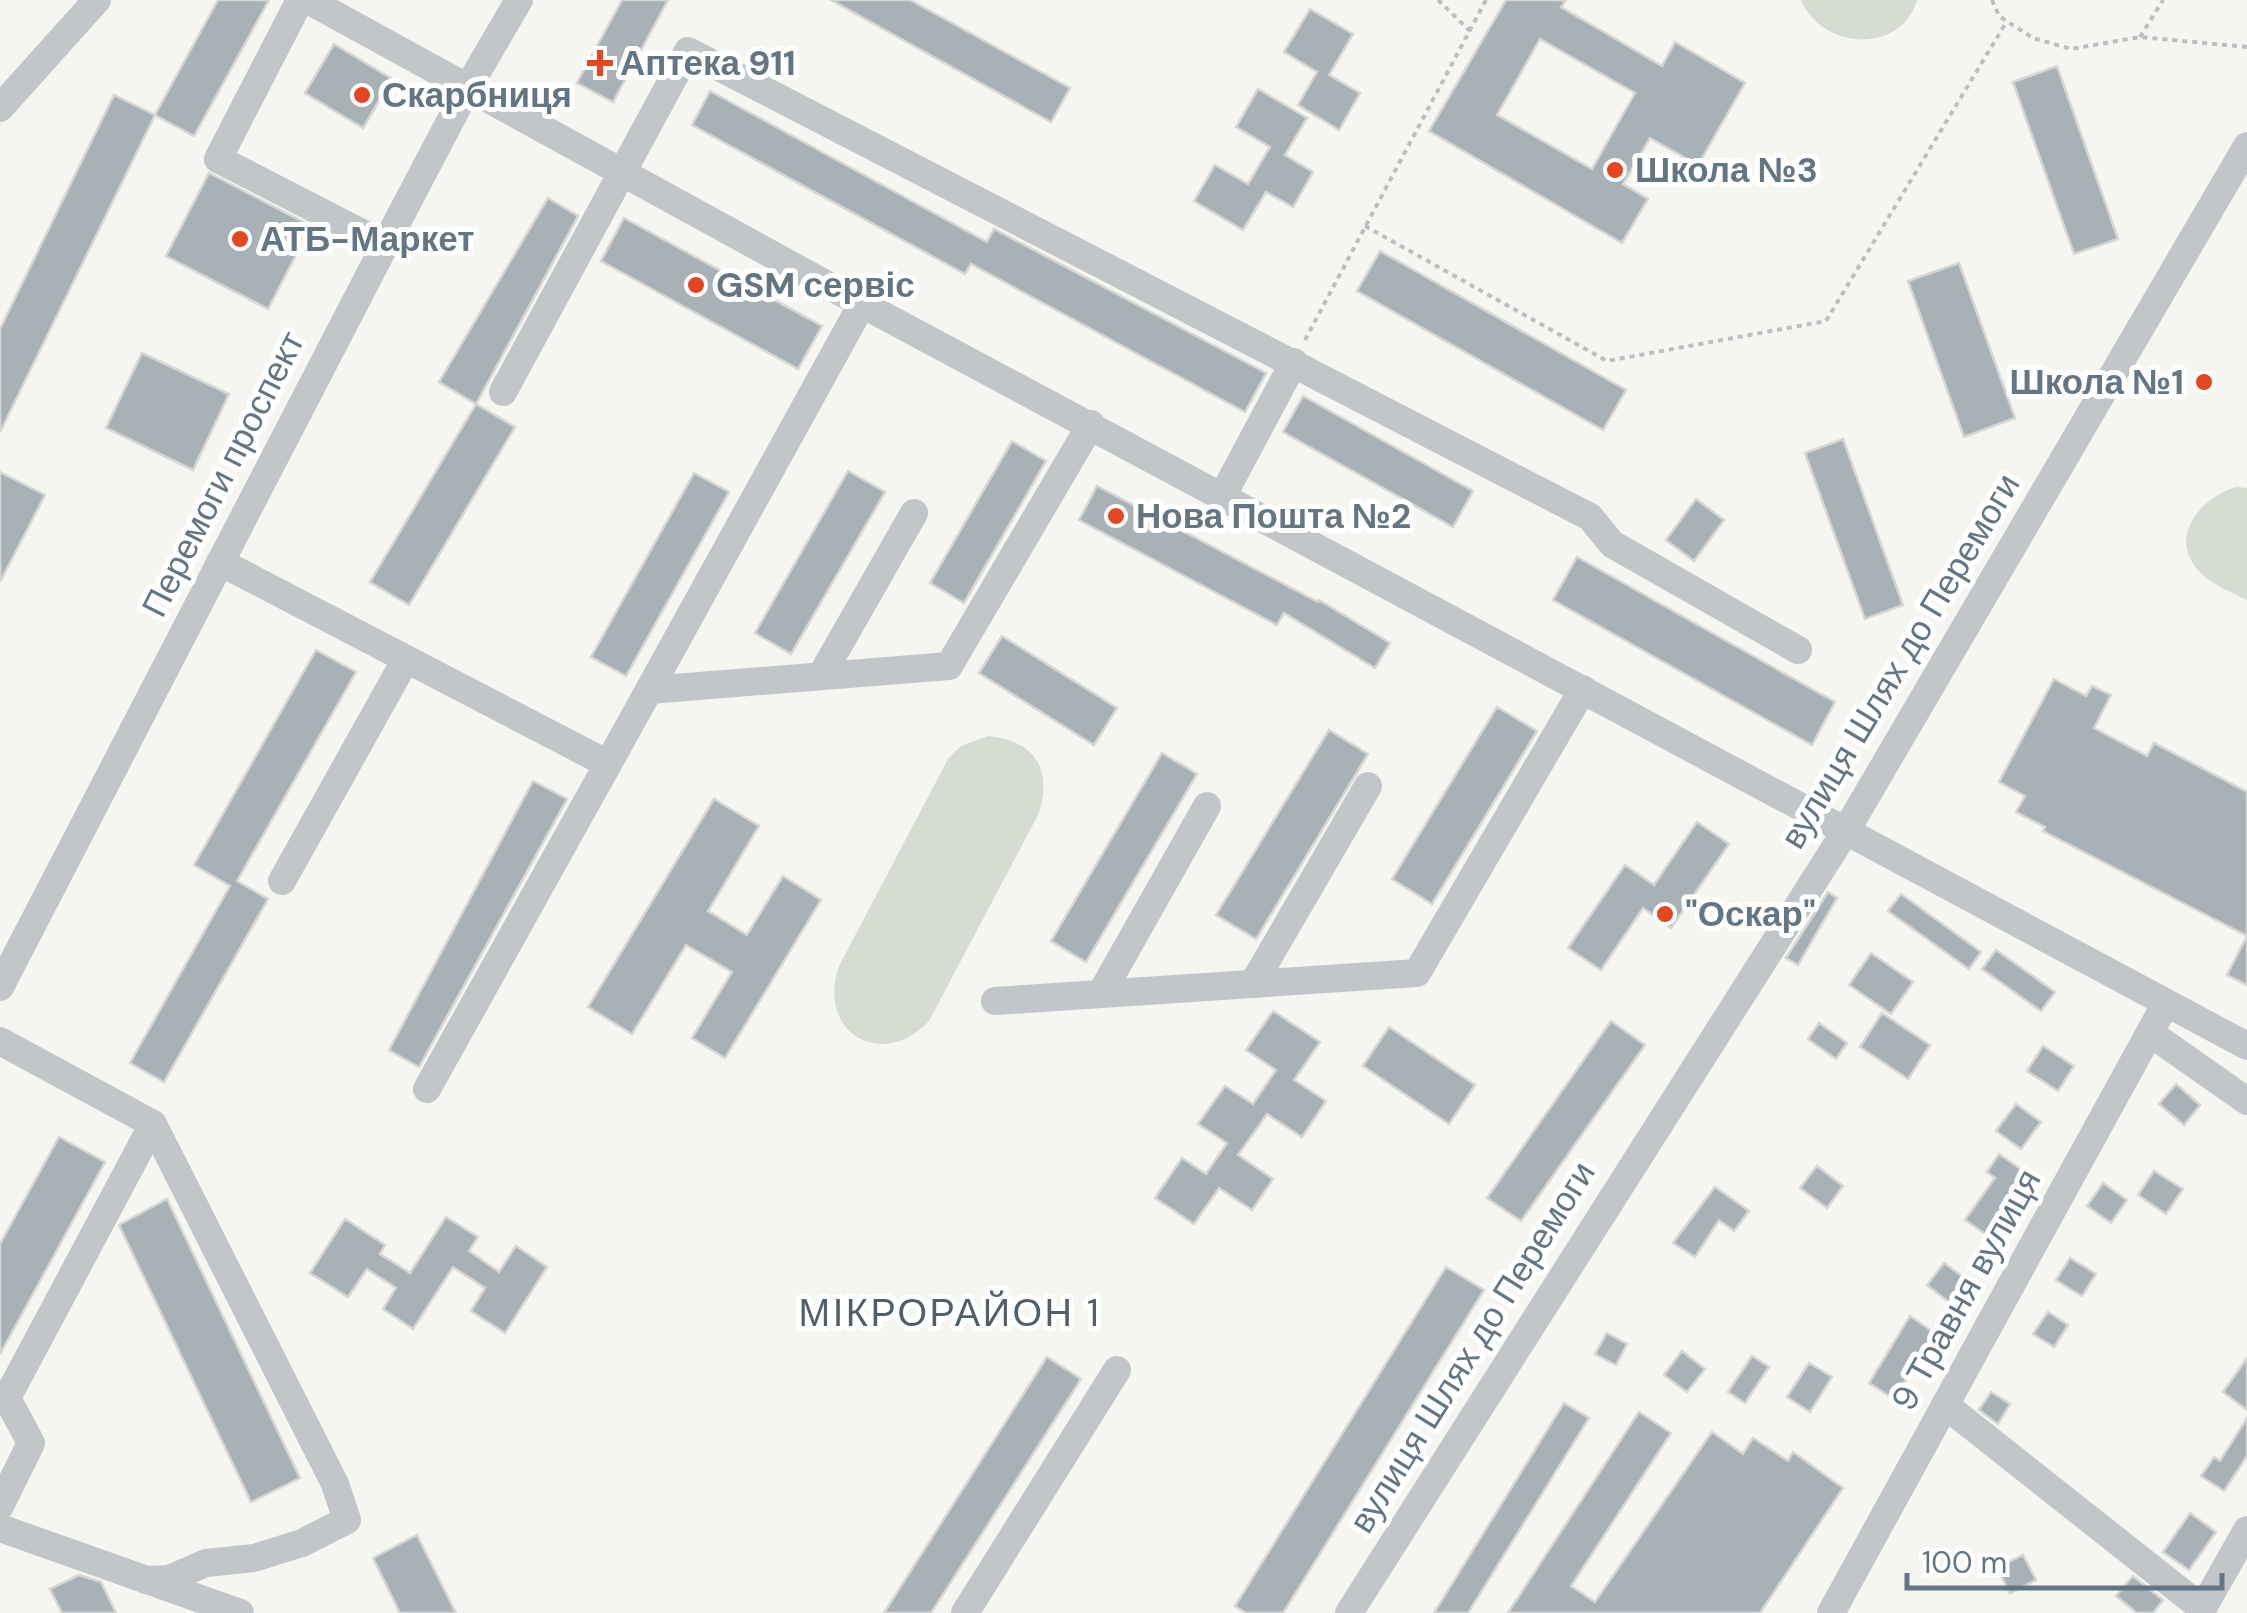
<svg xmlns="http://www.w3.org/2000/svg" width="2247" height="1613" viewBox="0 0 2247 1613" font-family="'DM Sans',sans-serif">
  <rect width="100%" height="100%" fill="#f5f5f1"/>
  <g fill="#d6dcd2">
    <path d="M1801 0H1917C1901 55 1822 50 1801 0Z"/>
    <path d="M2236 487 2247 488V600C2229 591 2206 583 2194 565 2171 532 2203 497 2236 487Z"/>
    <path d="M988 736C1035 740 1054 771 1038 815L929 1021C881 1072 816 1031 839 966L948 759 961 746Z"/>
  </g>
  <g fill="#a8b1b6" stroke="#d6d6d4" stroke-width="2.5" fill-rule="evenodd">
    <path d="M218 0H269L194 136 155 115Z"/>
    <path d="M622 0H668L613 102 577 83Z"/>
    <path d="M831 0H910L1070 88 1051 122Z"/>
    <path d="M1506 0H1566L1561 7 1662 66 1675 42 1745 83 1698 165 1650 138 1623 184 1648 199 1622 243 1429 131ZM1540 39 1635 93 1592 169 1497 115Z"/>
    <path d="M1310 9 1353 34 1329 75 1360 93 1339 130 1298 105 1317 72 1284 52Z"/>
    <path d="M334 44 392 79 363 128 305 93Z"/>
    <path d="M2057 66 2118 239 2074 254 2013 82Z"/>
    <path d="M1258 89 1307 118 1285 155 1313 172 1293 207 1266 192 1243 230 1194 201 1215 165 1248 184 1270 147 1236 127Z"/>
    <path d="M710 91 987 242 994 229 1266 373 1245 412 971 264 965 274 692 125Z"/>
    <path d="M114 95 155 115 0 432V329Z"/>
    <path d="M209 173 311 226 268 309 166 256Z"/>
    <path d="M548 198 578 216 476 404 439 382Z"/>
    <path d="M624 218 822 326 798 369 601 261Z"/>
    <path d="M1380 251 1626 390 1603 430 1357 291Z"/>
    <path d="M1959 263 2015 418 1964 437 1908 281Z"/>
    <path d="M142 353 229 394 193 470 106 428Z"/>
    <path d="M1303 396 1473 491 1453 527 1283 432Z"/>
    <path d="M476 404 515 427 409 605 370 582Z"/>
    <path d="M1843 439 1903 605 1865 619 1805 453Z"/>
    <path d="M1012 441 1046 461 964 603 930 583Z"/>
    <path d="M848 471 885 492 791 654 755 633Z"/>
    <path d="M0 472 45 495 0 582Z"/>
    <path d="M694 473 729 492 626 676 591 657Z"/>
    <path d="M1097 486 1318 602 1319 600 1390 643 1375 668 1284 613 1277 625 1079 520Z"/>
    <path d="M1696 499 1724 520 1694 561 1666 540Z"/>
    <path d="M1577 557 1835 702 1812 745 1553 600Z"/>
    <path d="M1002 636 1117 708 1094 745 979 673Z"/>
    <path d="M316 650 356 672 237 881 268 899 164 1082 130 1063 230 886 194 865Z"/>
    <path d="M2054 679 2086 696 2092 686 2111 695 2094 728 2147 756 2154 743 2247 792V985L2227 975 2247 936 2043 831 2045 827 2016 812 2025 796 1999 782Z"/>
    <path d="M1497 707 1537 731 1432 904 1392 879Z"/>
    <path d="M1329 730 1368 754 1256 939 1216 915Z"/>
    <path d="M1162 753 1197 774 1086 962 1051 941Z"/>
    <path d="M533 781 567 799 419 1067 389 1050Z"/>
    <path d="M714 799 759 826 708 911 747 935 783 876 821 900 725 1058 692 1038 732 972 686 945 632 1034 588 1007Z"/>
    <path d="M1697 822 1729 844 1671 928 1643 908 1601 970 1568 948 1625 865 1654 885Z"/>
    <path d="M1828 892 1837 898 1798 965 1786 958Z"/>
    <path d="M1901 894 1981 952 1969 969 1888 911Z"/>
    <path d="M1996 950 2055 992 2041 1011 1982 969Z"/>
    <path d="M1871 953 1913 982 1891 1014 1849 985Z"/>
    <path d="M1273 1011 1320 1042 1294 1080 1326 1101 1302 1137 1267 1114 1238 1155 1273 1179 1252 1210 1219 1188 1194 1224 1155 1198 1182 1158 1206 1174 1227 1143 1198 1124 1225 1086 1253 1104 1276 1070 1246 1050Z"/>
    <path d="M1882 1013 1930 1045 1908 1079 1860 1047Z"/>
    <path d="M1611 1021 1645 1045 1521 1221 1487 1198Z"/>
    <path d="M1819 1023 1847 1043 1836 1059 1808 1039Z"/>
    <path d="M1389 1027 1475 1085 1449 1124 1363 1066Z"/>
    <path d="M2043 1046 2074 1066 2058 1091 2027 1071Z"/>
    <path d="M2176 1084 2200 1105 2184 1125 2159 1104Z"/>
    <path d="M2016 1104 2041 1122 2021 1149 1996 1131Z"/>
    <path d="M59 1137 105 1162 0 1354V1244Z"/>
    <path d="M1999 1154 2029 1175 2002 1211 2006 1214 1990 1237 1965 1220 1995 1178 1987 1172Z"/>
    <path d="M1817 1166 1843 1186 1827 1208 1800 1188Z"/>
    <path d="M2154 1171 2183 1189 2166 1214 2138 1195Z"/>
    <path d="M2103 1183 2127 1200 2111 1223 2087 1206Z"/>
    <path d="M1715 1187 1749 1211 1734 1231 1719 1220 1695 1257 1673 1243Z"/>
    <path d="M167 1199 300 1478 251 1502 119 1225Z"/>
    <path d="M446 1217 478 1237 469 1251 499 1272 516 1246 547 1267 505 1333 471 1311 485 1288 453 1267 413 1329 383 1309 396 1288 367 1269 348 1297 310 1273 345 1219 385 1245 380 1254 410 1273Z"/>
    <path d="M2070 1258 2096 1274 2082 1296 2056 1280Z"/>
    <path d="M1944 1263 1970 1282 1953 1305 1927 1285Z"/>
    <path d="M1446 1267 1484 1290 1283 1613H1246L1235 1606Z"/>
    <path d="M2048 1312 2068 1325 2054 1347 2033 1334Z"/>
    <path d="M1910 1316 1936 1334 1907 1373 1909 1375 1894 1399 1869 1383Z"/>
    <path d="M1607 1333 1627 1344 1616 1365 1595 1354Z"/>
    <path d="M1682 1351 1705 1369 1687 1392 1664 1375Z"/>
    <path d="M1752 1356 1769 1367 1745 1403 1728 1392Z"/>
    <path d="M1047 1357 1081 1379 931 1613H884Z"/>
    <path d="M2247 1358V1410L2223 1392Z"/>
    <path d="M1809 1363 1832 1377 1810 1412 1787 1397Z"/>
    <path d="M1991 1392 2010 1404 1998 1424 1979 1410Z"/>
    <path d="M1564 1403 1589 1418 1468 1613H1434Z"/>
    <path d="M1639 1412 1671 1433 1571 1586 1595 1602 1712 1432 1743 1454 1753 1438 1788 1461 1793 1452 1843 1488 1760 1613H1508Z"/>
    <path d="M2247 1418V1456L2224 1491 2201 1476 2214 1457 2220 1461Z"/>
    <path d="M2190 1513 2216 1532 2189 1570 2163 1552Z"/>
    <path d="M417 1535 456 1613H400L373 1558Z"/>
    <path d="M2023 1555 2036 1580 2010 1593 1997 1568Z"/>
    <path d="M79 1575 101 1582 116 1613H62L50 1589Z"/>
    <path d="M2133 1576 2163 1600 2153 1613H2137L2116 1596Z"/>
  </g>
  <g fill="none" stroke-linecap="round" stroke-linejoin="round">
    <g stroke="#bcbec0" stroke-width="4" stroke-dasharray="5 5" stroke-linecap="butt">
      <path d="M1438 0 1470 31"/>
      <path d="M1992 0 1999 16 2033 38 2071 49 2140 37 2247 47"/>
      <path d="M2140 37 2163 0"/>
      <path d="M1365 226 1607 361 1826 321 2007 21"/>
      <path d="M1305 340 1486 0"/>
    </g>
    <g stroke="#c2c6c9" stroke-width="28">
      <path d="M300 0 218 159 385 245"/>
      <path d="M308 0 862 304 2247 1046"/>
      <path d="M0 108 97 0"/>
      <path d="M862 304 649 690 949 666 1091 424"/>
      <path d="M503 392 688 51 1590 517 1612 544 1798 650"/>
      <path d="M1223 495 1294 362"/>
      <path d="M220 562 608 764 649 690"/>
      <path d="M821 676 914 513"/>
      <path d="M282 881 406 659"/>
      <path d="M1253 984 1368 786"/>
      <path d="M0 987 385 245 467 89 519 0"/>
      <path d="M1102 992 1207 806"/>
      <path d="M995 1001 1417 973 1583 689"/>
      <path d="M2150 1033 2247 1101"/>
      <path d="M0 1041 153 1124 335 1484 347 1520 302 1543 254 1558 206 1563 169 1579 146 1580"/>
      <path d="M427 1089 608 764"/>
      <path d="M1945 1405 2203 1609"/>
      <path d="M0 1506 31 1443 7 1398 153 1124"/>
      <path d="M0 1528 240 1613"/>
      <path d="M965 1613 1117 1370"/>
      <path d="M1349 1613 1847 829 2247 146"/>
      <path d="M1831 1613 2166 1003"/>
      <path d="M2200 1613 2247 1530"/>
    </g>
  </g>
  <g fill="#e54622" stroke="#fff" stroke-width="4">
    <path d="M595 48h10v10h10v10h-10v10h-10v-10h-10v-10h10z"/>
    <circle cx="362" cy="95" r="10"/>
    <circle cx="1615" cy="170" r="10"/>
    <circle cx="240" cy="239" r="10"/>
    <circle cx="696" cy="285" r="10"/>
    <circle cx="2204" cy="382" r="10"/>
    <circle cx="1116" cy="516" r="10"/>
    <circle cx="1665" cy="914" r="10"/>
  </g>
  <g text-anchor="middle" stroke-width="10" stroke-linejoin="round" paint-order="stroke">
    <g font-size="35" font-weight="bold" fill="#647683" stroke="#fff" text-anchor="start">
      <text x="620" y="75">Аптека 911</text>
      <text x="382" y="107">Скарбниця</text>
      <text x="1635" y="182">Школа №3</text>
      <text x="260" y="251">АТБ-Маркет</text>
      <text x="716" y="297">GSM сервіс</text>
      <text x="2184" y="394" text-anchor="end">Школа №1</text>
      <text x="1136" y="528">Нова Пошта №2</text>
      <text x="1685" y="926">"Оскар"</text>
    </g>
    <g font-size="35" fill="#647683" stroke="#fff">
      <text transform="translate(223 474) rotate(-63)" y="12">Перемоги проспект</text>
      <text transform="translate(1900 661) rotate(-59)" y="12">вулиця Шлях до Перемоги</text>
      <text transform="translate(1966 1290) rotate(-61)" y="12">9 Травня вулиця</text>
      <text transform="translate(1472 1347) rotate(-58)" y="12">вулиця Шлях до Перемоги</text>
    </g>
    <g font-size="38" letter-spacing="2.5" fill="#525f68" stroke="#fff">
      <text x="950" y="1326">МІКРОРАЙОН 1</text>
    </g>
  </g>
  <path d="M1907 1573v15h315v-15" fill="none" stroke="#647683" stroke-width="5"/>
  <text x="1922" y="1573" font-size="30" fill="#647683" stroke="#ffffff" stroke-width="8" paint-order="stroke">100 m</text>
</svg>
